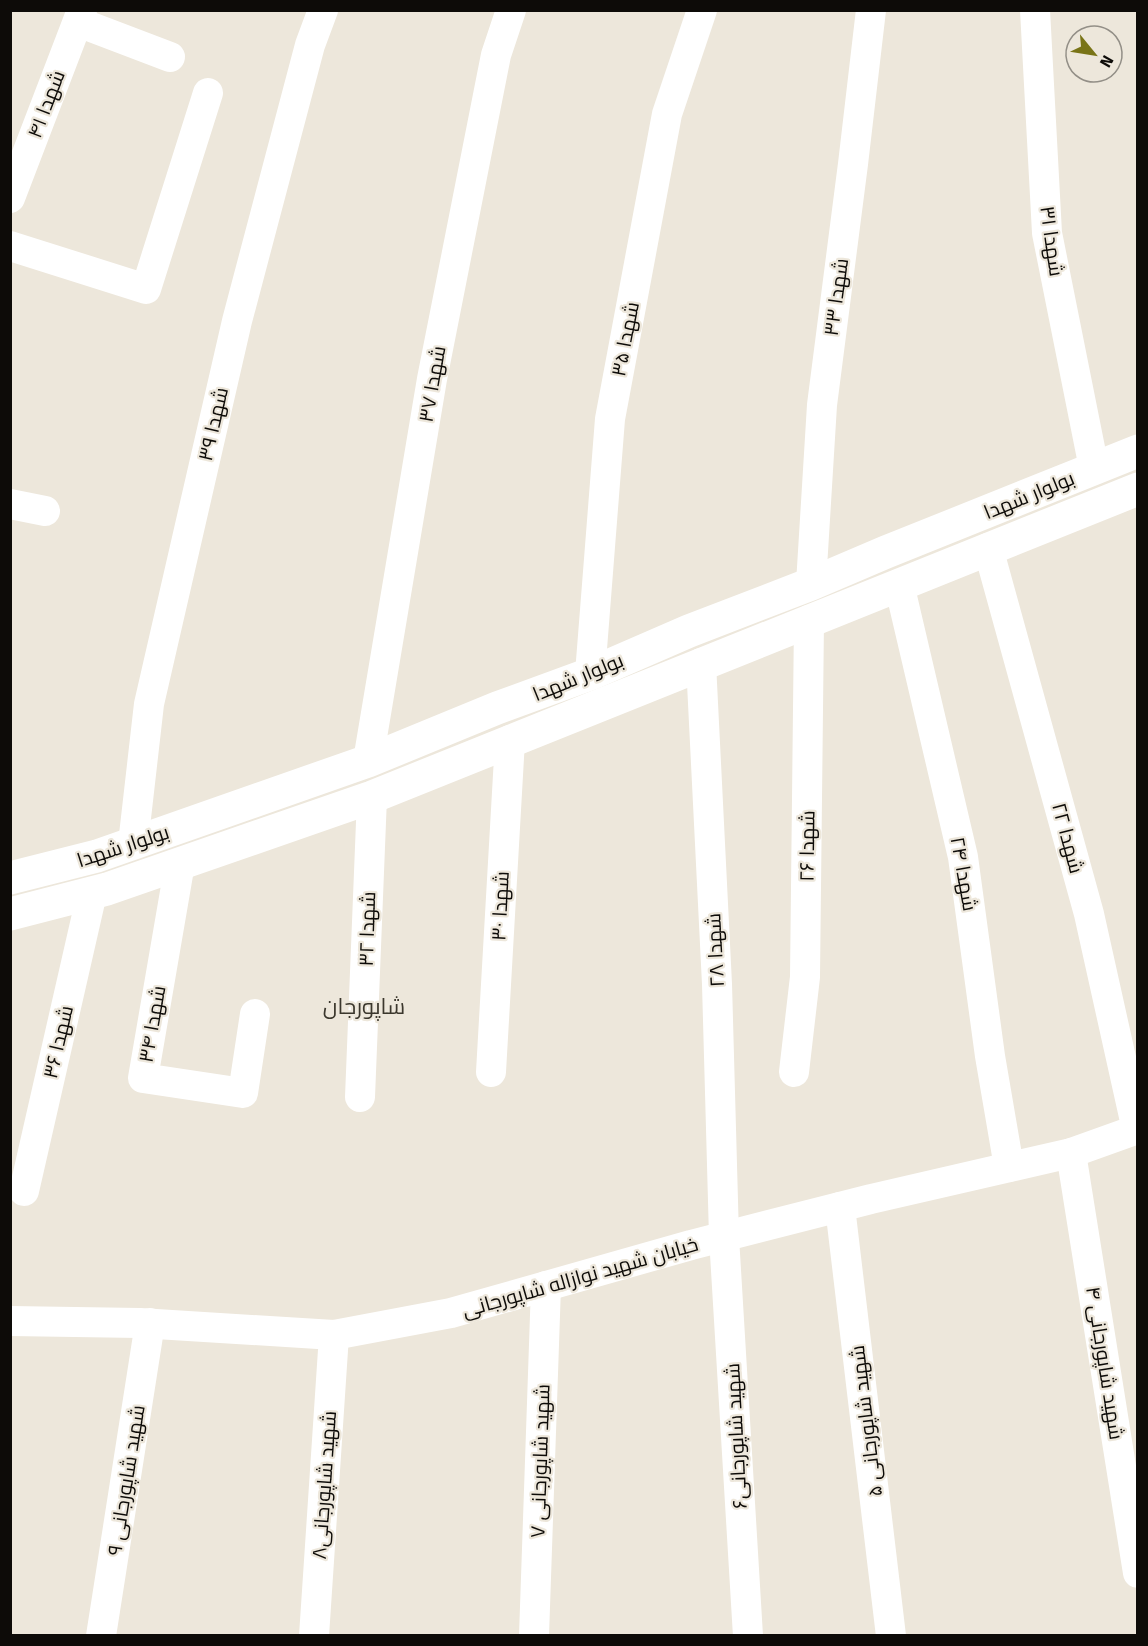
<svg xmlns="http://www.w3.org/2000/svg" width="1148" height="1646" viewBox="0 0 1148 1646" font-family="'Fira Sans',Cairo,sans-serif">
  <rect width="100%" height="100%" fill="#ede7db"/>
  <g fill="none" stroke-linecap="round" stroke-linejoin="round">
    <g stroke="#fff" stroke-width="30">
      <path d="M1035 10 1047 233 1094 468"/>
      <path d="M78 22 170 57"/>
      <path d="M10 198 82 10"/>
      <path d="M10 246 146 289 208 93"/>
      <path d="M10 504 45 511"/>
      <path d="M988 548 1089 914 1137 1130"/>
      <path d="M811 584 822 405 853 164 871 10"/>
      <path d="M899 584 963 857 990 1056 1009 1167"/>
      <path d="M701 663 717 984 724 1237 748 1636"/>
      <path d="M590 674 610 419 667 114 702 10"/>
      <path d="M368 761 432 379 496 55 511 10"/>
      <path d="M133 844 149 704 237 321 310 45 323 10"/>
      <path d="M180 863 143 1078 243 1093 255 1014"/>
      <path d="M491 1072 510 740"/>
      <path d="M794 1072 805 977 809 620"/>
      <path d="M360 1097 372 797"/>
      <path d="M1071 1153 1138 1573"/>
      <path d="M24 1191 92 893"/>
      <path d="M840 1207 891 1636"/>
      <path d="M10 1321 140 1323 334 1335 451 1313 691 1245 871 1199 1071 1153 1138 1129"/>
      <path d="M101 1636 150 1323"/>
      <path d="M314 1636 334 1335"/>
      <path d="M534 1636 546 1286"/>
    </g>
    <g stroke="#fff" stroke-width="33">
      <path d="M10 878 97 856 368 761 497 708 590 674 689 631 811 584 886 552 1138 451"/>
      <path d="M10 914 107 889 372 797 1138 489"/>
    </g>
  </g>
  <g text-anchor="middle" stroke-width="4.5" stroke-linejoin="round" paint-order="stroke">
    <g font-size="20" fill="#0d0b08" stroke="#ede7db">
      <text transform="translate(46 104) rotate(-69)" y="7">شهدا ۴۱</text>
      <text transform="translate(1052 241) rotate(82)" y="7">شهدا ۳۱</text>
      <text transform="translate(836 297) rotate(-82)" y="7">شهدا ۳۳</text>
      <text transform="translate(625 339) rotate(-79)" y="7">شهدا ۳۵</text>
      <text transform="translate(432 384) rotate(-80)" y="7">شهدا ۳۷</text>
      <text transform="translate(213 424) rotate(-77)" y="7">شهدا ۳۹</text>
      <text transform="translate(1029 495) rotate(-22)" y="7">بولوار شهدا</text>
      <text transform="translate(578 677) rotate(-22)" y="7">بولوار شهدا</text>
      <text transform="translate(1068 838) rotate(75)" y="7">شهدا ۲۲</text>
      <text transform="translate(123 846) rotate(-18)" y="7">بولوار شهدا</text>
      <text transform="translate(807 846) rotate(-89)" y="7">شهدا ۲۶</text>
      <text transform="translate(964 874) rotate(80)" y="7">شهدا ۲۴</text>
      <text transform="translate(500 906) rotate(-87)" y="7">شهدا ۳۰</text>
      <text transform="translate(367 929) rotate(-88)" y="7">شهدا ۳۲</text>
      <text transform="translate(715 950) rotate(-93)" y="7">شهدا ۲۸</text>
      <text transform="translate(152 1024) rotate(-80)" y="7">شهدا ۳۴</text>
      <text transform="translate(58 1042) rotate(-77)" y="7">شهدا ۳۶</text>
      <text transform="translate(580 1277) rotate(-16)" y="7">خیابان شهید نوازاله شاپورجانی</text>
      <text transform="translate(1105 1363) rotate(81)" y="7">شهید شاپورجانی ۴</text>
      <text transform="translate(866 1421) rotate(-97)" y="7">شهید شاپورجانی ۵</text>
      <text transform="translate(736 1436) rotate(-93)" y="7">شهید شاپورجانی۶</text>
      <text transform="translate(540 1461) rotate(-88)" y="7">شهید شاپورجانی ۷</text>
      <text transform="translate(126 1480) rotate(-81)" y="7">شهید شاپورجانی ۹</text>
      <text transform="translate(324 1485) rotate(-86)" y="7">شهید شاپورجانی۸</text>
    </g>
    <g font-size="22" fill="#3b372d" stroke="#ede7db">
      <text x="364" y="1014">شاپورجان</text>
    </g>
  </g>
  <rect width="1148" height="1646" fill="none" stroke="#0d0b08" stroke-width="24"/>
  <g transform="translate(1094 54) rotate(120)"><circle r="28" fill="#ede7db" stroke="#938f87" stroke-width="1.5"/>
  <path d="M0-4.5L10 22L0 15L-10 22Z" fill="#797417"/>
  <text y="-9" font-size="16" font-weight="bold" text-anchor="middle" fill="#0d0b08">N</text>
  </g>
</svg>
